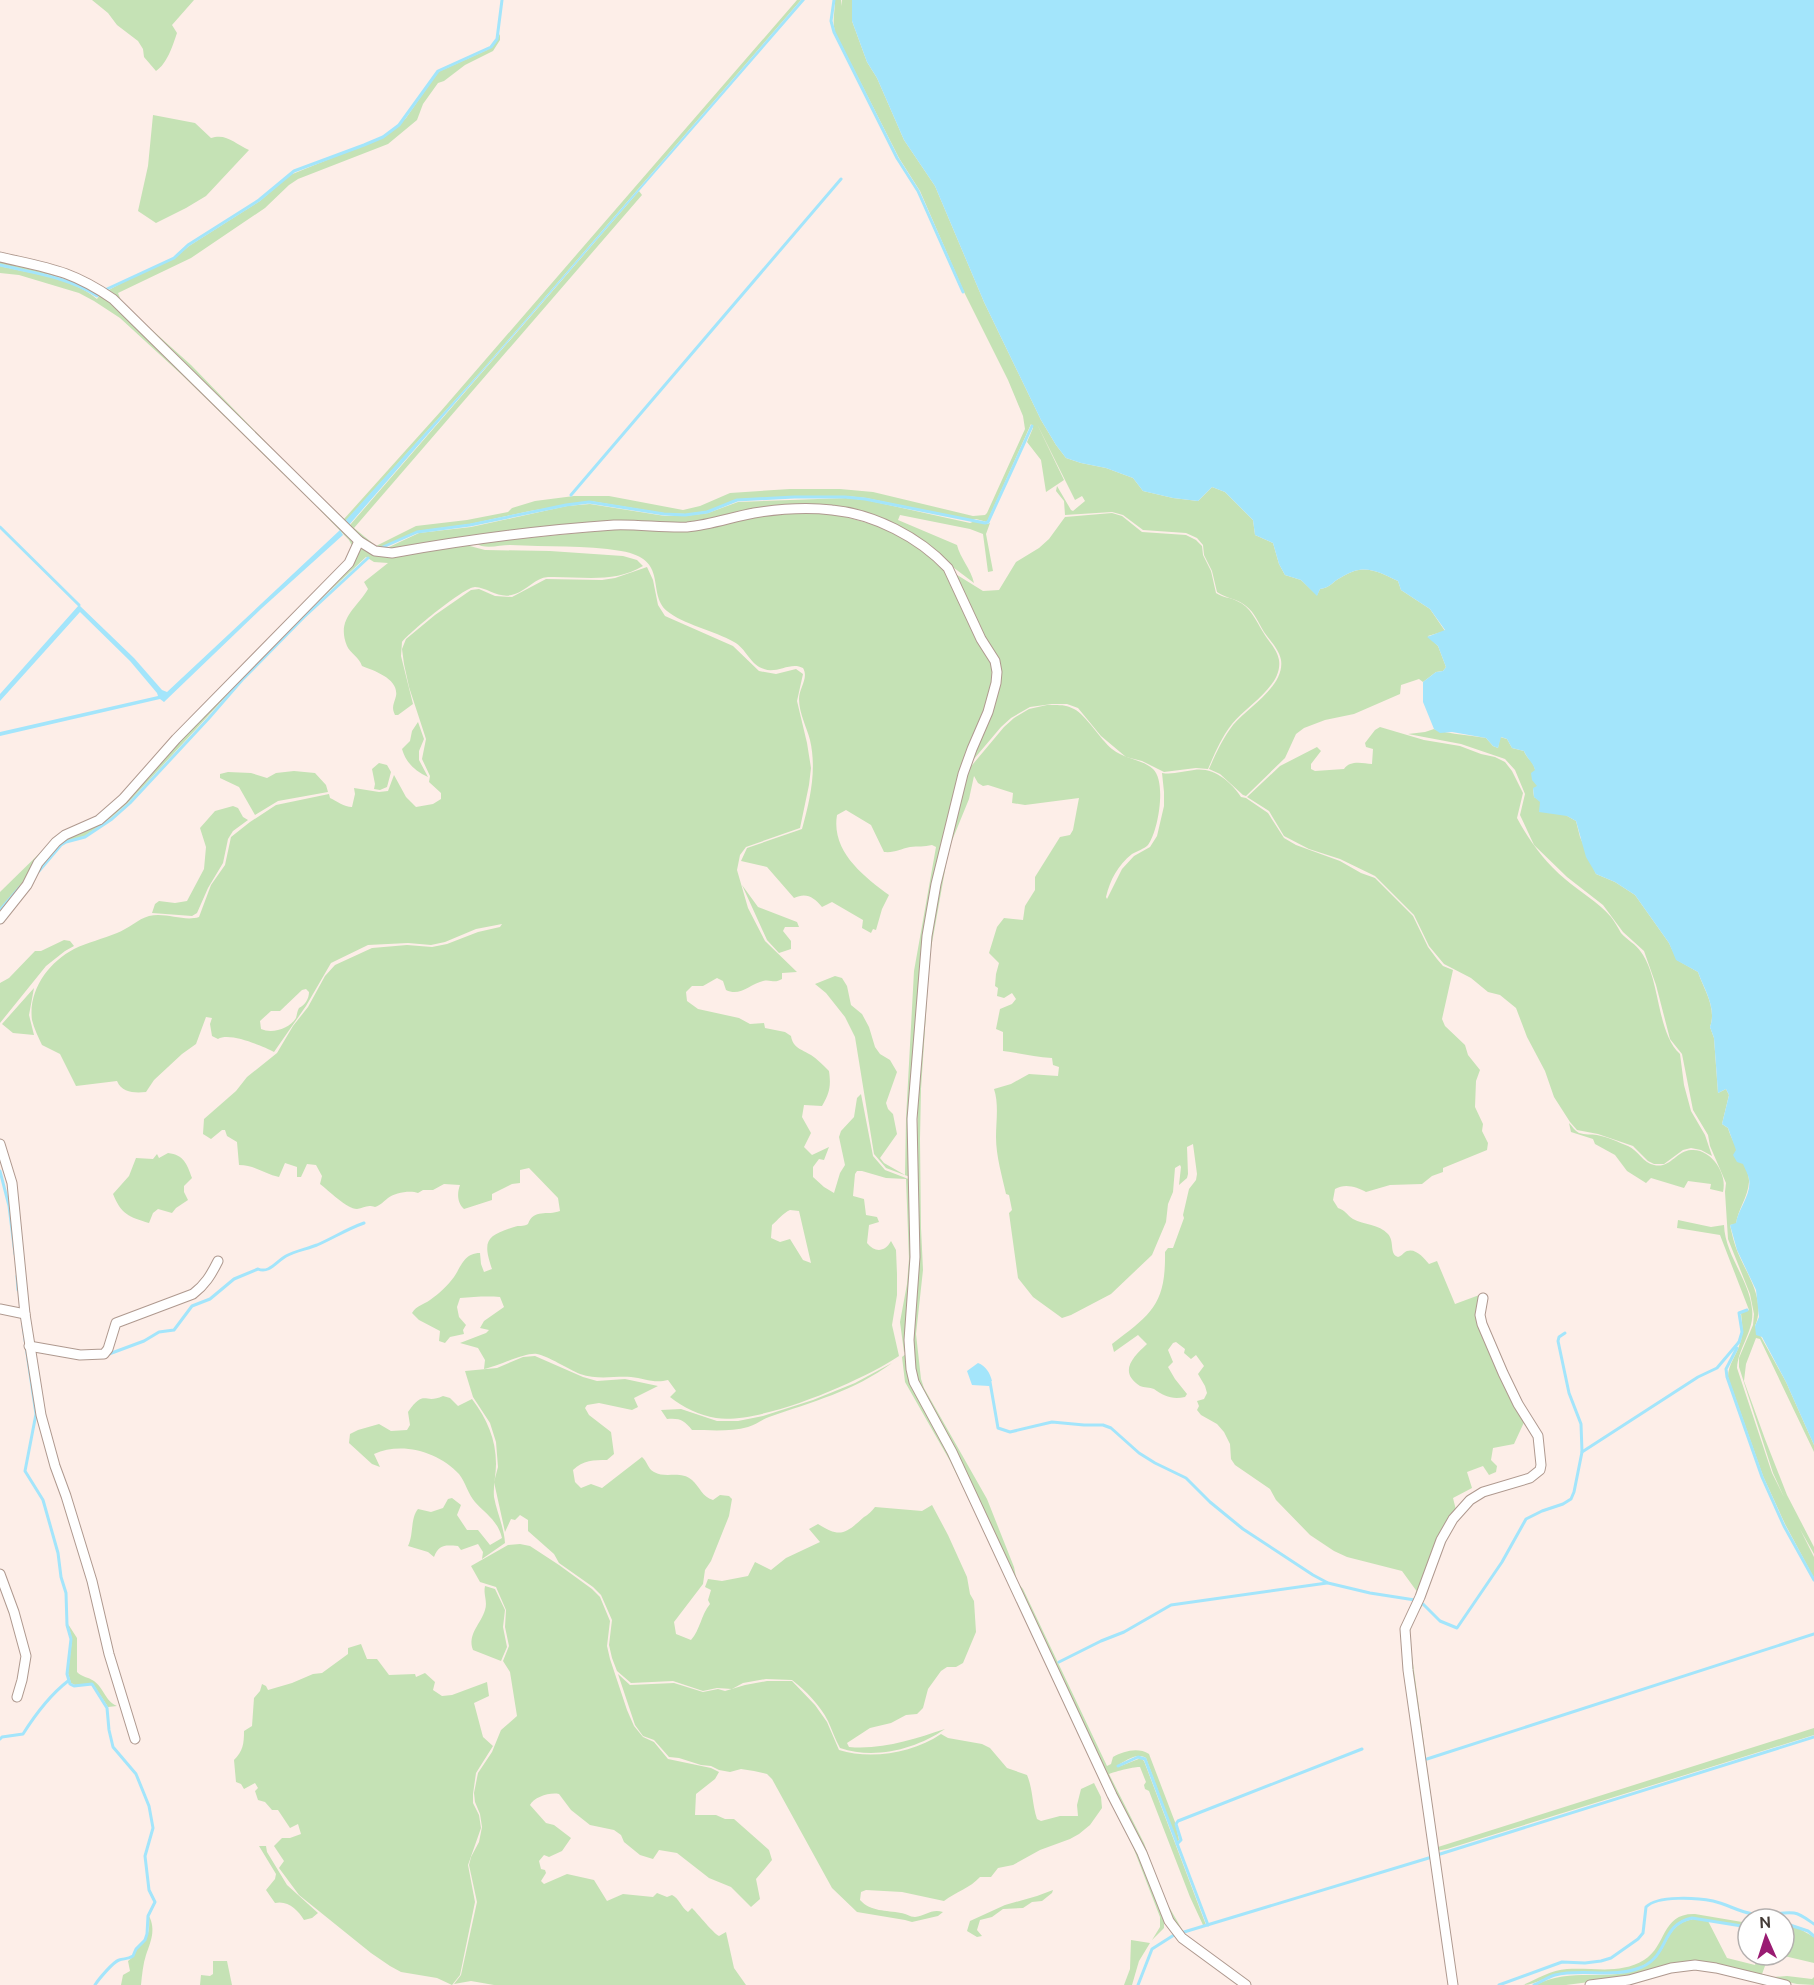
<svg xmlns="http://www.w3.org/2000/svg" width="1814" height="1985" viewBox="0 0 1814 1985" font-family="Ubuntu,sans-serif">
  <rect width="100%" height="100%" fill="#fdeee8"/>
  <g fill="#c5e2b5" fill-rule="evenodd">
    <path d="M92 0H194L172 25 177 33C173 45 167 64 156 71L144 57 143 49 138 41 117 25 108 13Z"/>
    <path d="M797 0H801L484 368 346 521 350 525 639 191 642 195 354 528 376 546 416 526 467 520 508 512 512 508 535 501 574 496H609L683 510 700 506 730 493 790 489H840L873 492 973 516 985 515 987 513 1025 429 1023 416 1008 380 964 292 920 191 899 158 835 32C832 20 835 12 835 0H841V6L842 0H852V21L867 62 877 78 904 140 935 186 984 302 1041 420 1056 445 1066 458 1081 463 1106 468 1133 478 1143 491 1173 498 1198 501 1212 487 1225 492 1253 520 1255 535 1273 543 1279 564 1285 575 1301 580 1317 595 1320 589C1331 587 1331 583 1340 578 1363 563 1375 570 1398 581L1401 590 1430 609 1445 631 1428 636 1438 646 1446 667 1443 671 1436 672 1423 682 1419 679 1401 685 1400 694 1354 714 1325 720 1304 728 1296 734 1285 758 1246 796 1243 795 1220 774 1209 769C1216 753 1223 738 1233 725 1248 707 1285 686 1281 660 1279 649 1270 641 1264 632 1258 622 1255 613 1246 606 1237 598 1227 599 1217 592L1212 571 1204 555 1203 545 1197 538 1186 533 1143 530 1123 515 1112 512 1065 515 1064 501 1056 491 1057 486 1071 510 1073 511 1085 501 1082 496 1075 500 1037 424 1064 480 1046 492 1041 460 1027 442 1033 428 1031 424 987 522 976 519 971 520 866 498 846 496 737 500 708 511 686 514 663 513 590 501 530 511 470 524 418 531 381 548 389 547 419 533 471 527 567 506 590 504 665 516H685L708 513 738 502 846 498 866 500 970 523 975 521 987 524 990 523 986 534 993 571 988 572 983 534 970 529 900 515 898 520 957 545C960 558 971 569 974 583L917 540 834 508 717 518 681 523 624 521 391 551 371 547 107 291 138 274 175 258 189 246 260 201 290 175 386 136 406 118 438 72 487 50 495 43 500 34V40L493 51 465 65 444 81 438 83 423 104 417 120 388 144 298 179 289 185 265 208 191 258 118 293 122 303 191 365 295 472 344 519 441 411Z"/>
    <path d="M153 115 195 123 211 138C227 133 235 144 249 150L206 196 186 208 156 223 138 211 148 166Z"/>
    <path d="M0 259 53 270 102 294 357 543 353 548 349 540 317 507 182 375 120 318 94 301 79 293 19 275 0 273V266C32 274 71 277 97 299L99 296 96 293 63 278 0 264Z"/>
    <path d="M796 512H819L839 515 878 526 915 544 941 564 992 666 991 693 958 783 943 836 935 871 921 956 910 1177 886 1168 874 1154 855 1037 845 1017 826 993 815 984 835 976 842 978 847 986 851 1005 862 1014 869 1027 875 1047 880 1054 890 1060 897 1072 886 1103 888 1109 893 1114 897 1134 880 1158 884 1163 905 1175 906 1119 914 971 936 847 932 845C924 847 918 846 910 847 900 849 895 853 884 852L871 825 846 810 837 815C831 851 863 876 889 895L882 909 876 930 873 929 871 933 862 928 863 920 832 902 822 907C814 897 806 892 794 898L767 867 741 861 747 848 802 829C810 800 817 770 810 740 807 728 799 713 799 699 799 688 809 678 803 668 791 661 777 674 764 669 750 665 746 648 734 642 715 631 682 624 667 611 646 593 670 559 621 551 585 545 547 547 510 545 499 545 485 550 475 543Z"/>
    <path d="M1112 513 1122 516 1142 532 1186 535 1196 540 1202 546 1203 555 1211 571 1216 593C1223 598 1230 597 1237 601 1251 607 1256 621 1263 632 1268 641 1277 649 1279 660 1283 686 1246 706 1232 724 1221 738 1215 753 1208 769L1196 768 1164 772 1142 761 1126 757 1101 736 1078 708 1067 704H1052L1030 707 1011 718 1001 727 968 766 999 683 983 637 954 573 983 591 999 590 1016 562 1039 548 1049 539 1065 517Z"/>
    <path d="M359 545 377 554 466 545 485 550 550 551 623 556 637 560 643 566C614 584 579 576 548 577 535 578 527 590 515 594 500 600 489 588 475 587 464 587 410 632 402 642L401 656 413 704 398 715H395C391 707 394 704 396 696 399 679 375 671 362 666 359 657 350 653 347 646 336 619 356 609 368 589L364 582 388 563 374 562 366 557 303 616 242 679 129 802 111 818 85 836 61 843 40 868 59 841 88 828 158 763 350 564Z"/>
    <path d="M647 567 653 580 658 605 665 616 733 646 759 671 776 674 796 669 803 674 797 701 807 743 811 768 809 785 800 828 746 847 740 855 737 870 748 908 765 941 797 972 782 973V979C774 984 771 979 763 981 750 984 740 997 726 990L723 981 717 978 703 986H692L686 992 687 1001 698 1009 739 1018 750 1024 764 1023 765 1028 785 1032 791 1036C793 1048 801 1049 811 1055 817 1059 823 1065 829 1071 831 1085 830 1093 822 1106L804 1105 802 1117 811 1133 804 1147 812 1155 829 1147 824 1160 819 1159 813 1167V1177L824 1187 834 1193 840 1173 845 1165 839 1137 841 1131 854 1117 857 1098 861 1094 873 1156 885 1170 911 1180 913 1257 907 1350 904 1352 900 1322 907 1284 909 1259 906 1179 886 1178 862 1171H857L855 1174 853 1196 864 1199 866 1215 877 1217 879 1222 869 1225 867 1243C875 1253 885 1252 891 1241L896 1250 897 1274V1295L892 1325 899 1356C862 1381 760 1425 716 1418 699 1415 684 1408 670 1397L676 1391 668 1380C654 1384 644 1378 631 1377 613 1376 598 1380 580 1374 568 1369 548 1356 537 1354 526 1352 498 1366 484 1369L485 1360 478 1348 460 1343 486 1333 489 1330 480 1328 484 1321 504 1307 500 1297C486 1296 473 1297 460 1298L457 1307 459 1317 466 1325 463 1330 464 1334 450 1337 445 1343 439 1341 440 1331 419 1320 412 1313C417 1305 423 1305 430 1300 439 1294 448 1285 454 1277 461 1267 464 1253 480 1253L481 1264 484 1272 492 1269C482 1240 487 1236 514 1227 519 1225 523 1227 528 1224 534 1208 547 1216 560 1211L558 1198 529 1168 520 1170V1183L512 1184 492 1194V1200L464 1209C457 1203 457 1193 460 1185L444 1184 433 1190H423L418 1193C410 1190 394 1193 388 1198 383 1202 381 1205 375 1207 367 1204 364 1208 357 1209 347 1209 328 1190 320 1184L322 1176 316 1165 307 1164 301 1177H297V1167L285 1163 279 1177C265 1174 255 1165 239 1165L237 1142 227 1136 225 1130H222L211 1139 203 1134 204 1119 236 1091 247 1077 277 1053 293 1026 308 1007 325 976 335 965 372 948 407 945 432 947 447 944 478 932 500 927 502 924 476 929 445 942 431 945 408 943 368 945 331 963 306 1006 274 1052C262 1046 230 1032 218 1039L212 1036 210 1024 212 1018 206 1017 196 1044 182 1054 154 1080 146 1092C135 1093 122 1093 117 1081L76 1086 60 1054 42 1045C38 1037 34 1028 32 1020 28 990 49 962 74 949 88 942 103 939 117 933 128 929 138 919 149 916 166 912 184 922 199 917L211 885 225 865 231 837 250 822 276 805 329 794 330 798C337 801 344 807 352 807L355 794 354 788 379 792 388 791 394 775 406 797 416 807 433 804 441 799V793L429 782 430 776 422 759 426 739 409 687 404 664 402 649 406 639 435 615 471 590 479 589 495 596 512 597 546 579 602 580 615 578ZM306 989 309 992C309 999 305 1005 299 1008 297 1011 297 1015 296 1018 289 1029 272 1034 261 1029L260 1021 271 1011H280L302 990ZM790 1210 799 1211 811 1263 803 1260 790 1239 780 1242 771 1238 772 1225C778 1220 783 1213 790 1210Z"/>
    <path d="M1047 705C1056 705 1066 704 1074 709 1086 715 1100 739 1112 749 1126 760 1142 759 1153 769 1167 782 1158 832 1148 845 1144 849 1137 851 1132 854 1118 865 1110 880 1106 897L1107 899 1122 869 1134 856 1150 847 1157 836 1164 806V792L1162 773C1173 775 1183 771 1194 770 1214 767 1231 782 1241 797L1246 798 1268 813 1284 838 1296 845 1340 861 1361 873 1375 878 1413 916 1428 947 1437 959 1443 966 1453 970 1442 1019 1445 1026 1465 1045 1468 1055 1480 1070 1476 1081 1475 1107 1483 1124 1482 1131 1488 1143 1487 1150 1443 1168V1172L1432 1176 1422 1184 1390 1185 1366 1192C1357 1187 1345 1183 1335 1189L1333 1200 1338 1208C1345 1210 1347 1215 1353 1219 1364 1225 1379 1224 1388 1234 1395 1242 1389 1254 1398 1257 1402 1256 1404 1252 1407 1251 1416 1248 1424 1258 1429 1264L1437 1261 1455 1304 1482 1294 1479 1307 1526 1418 1514 1444 1493 1448 1491 1460 1497 1466 1496 1472 1489 1475 1483 1466 1467 1472 1472 1488 1453 1498 1456 1510 1418 1593 1402 1571 1347 1557 1334 1551 1310 1535 1276 1500 1270 1489 1235 1465 1231 1459 1230 1444 1224 1432 1217 1424 1201 1415 1197 1410 1199 1406 1197 1401 1204 1399 1207 1393 1205 1386 1198 1374 1204 1366 1196 1355 1191 1359 1184 1353 1185 1349 1176 1342 1173 1343 1168 1350 1173 1362 1168 1367 1175 1379 1187 1394 1185 1397C1172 1400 1164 1396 1154 1389 1150 1387 1144 1388 1140 1386 1118 1372 1133 1357 1147 1344L1138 1335 1114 1352 1112 1344C1151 1314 1166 1305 1165 1252L1168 1248H1173L1184 1218 1183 1215 1189 1189 1196 1180 1197 1174 1193 1144 1187 1147 1188 1174 1187 1178 1179 1185 1181 1167 1180 1165 1175 1168 1173 1192 1168 1204 1166 1222 1152 1255 1111 1294 1071 1315 1062 1318 1033 1297 1018 1278 1009 1213 1012 1210 1009 1195 1006 1194C1002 1176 996 1156 996 1137 996 1121 999 1104 994 1089L1011 1084 1029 1074 1058 1076 1059 1067 1053 1065 1052 1058C1035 1057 1020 1053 1003 1051V1032L996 1029 1000 1009 1012 1004 1016 999 1012 993 1004 998 997 996 998 988 995 986 996 974 999 963 989 953 997 927 1004 918 1023 920 1025 906 1035 890V877L1060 837 1070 835 1073 830 1079 798 1025 805 1012 803 1013 793 988 785 983 786 978 783 974 776 969 799 949 848 930 954 921 1089 920 1139 921 1228 923 1270 916 1334 921 1379 924 1388 987 1499 1014 1567 1017 1582 1023 1589 1107 1766 1111 1764 1113 1757C1124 1751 1138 1747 1149 1754L1175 1822 1179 1840 1177 1842 1146 1758C1137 1752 1125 1761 1117 1766L1118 1767 1141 1758 1144 1761 1206 1925H1203L1190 1897 1149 1791 1145 1789 1144 1785 1146 1782 1140 1767C1137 1766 1112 1772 1109 1774L1144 1843 1165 1900 1183 1931 1179 1932 918 1385 912 1361 918 1097 926 973 938 893 968 770 1004 727 1014 718 1029 709Z"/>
    <path d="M418 722 424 739 419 751V760L428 777C415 771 406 763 402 749L410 741 412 731Z"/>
    <path d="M1380 727 1424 740 1460 746 1481 754 1495 757 1505 762 1512 771 1523 793 1517 818C1530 842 1544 861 1565 879 1580 892 1598 902 1611 917 1615 922 1618 928 1621 933 1627 940 1636 944 1641 952 1661 980 1656 1032 1680 1054L1684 1085 1691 1111 1705 1135 1712 1156 1701 1150 1691 1148 1683 1150 1664 1164H1654L1648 1161 1633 1146 1598 1134 1577 1130 1570 1122 1554 1097 1545 1071 1527 1037 1516 1008 1500 995 1488 992 1471 978 1444 964 1429 946 1414 915 1375 876 1340 859 1309 849 1284 836 1269 811 1247 797 1280 766 1317 747 1321 751 1311 764V769L1315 771 1344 769C1350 760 1362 763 1372 764L1373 749 1366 747 1365 743 1375 730Z"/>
    <path d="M1434 729C1441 733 1475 736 1486 738L1493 746 1498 748 1500 737 1507 739 1512 748 1524 751C1526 757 1530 759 1533 764 1536 770 1537 779 1538 786L1533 789 1534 797 1576 821 1580 837 1596 874 1615 882 1635 895 1669 943 1677 960 1698 972C1704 990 1717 1008 1710 1027L1714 1038 1718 1093 1726 1089 1729 1095 1722 1124 1728 1128C1732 1143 1750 1168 1749 1182 1748 1197 1738 1209 1736 1224L1730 1225C1732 1234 1734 1244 1738 1253 1748 1276 1766 1301 1755 1326L1786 1382 1814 1445V1452L1760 1339 1756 1338 1746 1364 1744 1381 1765 1439 1787 1495 1814 1547V1554L1800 1529 1814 1557V1578L1785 1524 1763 1476 1728 1377C1728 1364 1737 1355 1740 1343 1744 1333 1742 1324 1741 1313L1749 1310 1720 1235 1677 1228 1678 1220 1711 1227 1724 1225C1725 1255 1749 1279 1752 1309 1755 1330 1738 1348 1737 1368L1772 1473 1784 1497 1773 1473 1739 1367V1358L1753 1325 1754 1314 1750 1294 1728 1239 1725 1192 1726 1183 1710 1146 1708 1135 1693 1110 1682 1054 1670 1039 1656 985 1644 951 1623 932 1603 905 1567 877 1534 845 1520 815 1525 794 1515 770 1505 759 1461 744 1408 734 1425 732Z"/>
    <path d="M379 763 387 765 391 772 387 787 380 790 374 789 375 784 372 769Z"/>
    <path d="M294 771 315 773 326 785 328 792 278 801 255 815 239 787 220 778V774L228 772 251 773 267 778 276 773Z"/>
    <path d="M233 806 238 808 243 817 248 820 233 831 228 839 223 863 208 888 197 913 192 916 152 913 155 904 159 901 175 903 187 901 204 869 206 847 200 828 215 811Z"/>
    <path d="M48 845 33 870 0 909V892Z"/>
    <path d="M742 885 758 907 797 922 799 927H785L783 931 791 941V949L779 953 767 940Z"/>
    <path d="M64 940 70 941 74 946 65 951 46 966 0 1023V983L9 978 35 951H41Z"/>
    <path d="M34 988 29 1015 34 1035 13 1033 2 1024Z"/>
    <path d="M1569 1123C1572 1126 1575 1131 1579 1133 1585 1135 1591 1134 1597 1135 1608 1137 1618 1142 1628 1146 1638 1150 1643 1163 1654 1165 1670 1169 1676 1151 1691 1150 1711 1148 1728 1174 1723 1192L1710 1189 1711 1184 1688 1181 1684 1188 1651 1178 1646 1183 1627 1171 1615 1155 1595 1144 1593 1139 1571 1132Z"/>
    <path d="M168 1153C184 1155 187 1164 192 1178L184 1186V1192L188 1200 176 1208 172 1213 158 1209 153 1213 149 1223C129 1217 121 1214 113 1194L129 1176 136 1158 153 1159 157 1154 159 1158Z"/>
    <path d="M907 1353 908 1363 1140 1856 1164 1921V1928L1152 1940 1160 1927V1917L1133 1847 1102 1785 984 1531 950 1461 905 1382 902 1357Z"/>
    <path d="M535 1356 583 1377 597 1381 625 1379 658 1386 634 1398 638 1407 632 1410 599 1403 587 1405 585 1408 589 1415 611 1432 614 1454 607 1460C594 1460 583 1460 573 1470L575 1482 581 1488 591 1484 602 1488 642 1457C648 1462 647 1468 654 1472 666 1479 680 1470 692 1480 700 1487 702 1497 713 1500L720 1495 729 1496 732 1499 729 1516 711 1561 705 1570 703 1584 674 1622 676 1634 691 1640C700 1630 701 1615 710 1604L708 1600 711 1590 705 1587 708 1579 722 1581 748 1576 755 1562 771 1570 786 1558 820 1542 809 1529 818 1524C841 1539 846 1533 864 1517 869 1514 871 1512 875 1507L922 1511 932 1505 948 1535 967 1577 970 1594 974 1601 976 1632 963 1663 956 1667H947L941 1671 928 1689 923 1708 917 1714 906 1715 891 1723 870 1728 847 1743 849 1747C883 1750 914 1739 945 1729 916 1749 875 1760 840 1748 835 1739 832 1730 828 1721 820 1705 806 1691 792 1680L766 1679 743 1683 732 1689 717 1688 703 1691 673 1681 631 1683 617 1671 612 1658 609 1645 612 1620 601 1595 593 1587 559 1563 554 1554 528 1531V1520L520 1515 515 1520 511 1519 505 1532 494 1482 498 1467 496 1442 490 1423 473 1397 465 1371 497 1368 523 1357Z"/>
    <path d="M892 1363C854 1391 812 1402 769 1417 761 1420 755 1425 748 1427 731 1432 709 1430 692 1430 684 1420 680 1418 667 1419L661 1410 681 1409 717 1421H738L763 1416 813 1400 855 1383Z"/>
    <path d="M443 1396 450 1398 458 1406 472 1399C487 1419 496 1439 496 1464 496 1476 493 1485 494 1497 497 1513 504 1527 505 1543L482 1559 483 1552 478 1544 461 1550 458 1546C445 1545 439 1544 434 1557L428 1552 408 1546C414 1534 410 1519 418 1509L431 1512 443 1508 448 1499 452 1498 461 1505 457 1515 467 1530H478L490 1545 502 1538C498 1521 486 1514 475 1502 468 1494 466 1483 459 1474 439 1452 402 1441 374 1454L380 1467 372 1464 349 1443 350 1434 358 1430 379 1424 391 1431 407 1430 410 1425 408 1412C425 1388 424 1405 443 1396Z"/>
    <path d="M520 1544 530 1546 559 1565 592 1589 600 1597 610 1621 607 1646 610 1659 627 1710 634 1726 643 1737 654 1742 668 1759 711 1768 719 1772 715 1779 696 1794 695 1815H716L725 1819H734L769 1850 772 1860 756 1879 760 1899 751 1907 731 1887 709 1878 677 1853 659 1850 653 1859 640 1855 624 1842 621 1835 614 1830 590 1825 571 1810 559 1794C550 1792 534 1797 530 1805L546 1823 554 1825 571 1838 562 1851 549 1857 544 1855 539 1861 541 1869 545 1870 546 1873 541 1881 544 1884 567 1874 594 1880 607 1901 623 1894 653 1897 657 1893 667 1897 672 1895C679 1898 681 1907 688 1912L692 1908C699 1915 713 1933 719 1936L726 1932 734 1968 746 1985H494L471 1981 454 1984 461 1975 477 1902 469 1865 471 1857 479 1842 482 1827 480 1814 475 1802 474 1793 478 1773 492 1752 501 1730 517 1716 510 1672 503 1661 509 1646 505 1627 506 1610 496 1587 480 1582 471 1566 508 1545Z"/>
    <path d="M485 1586 495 1589 505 1610 503 1627 507 1647 501 1661 473 1650C467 1634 481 1624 485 1610 488 1602 483 1594 485 1586Z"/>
    <path d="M1421 1603 1423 1605 1415 1616 1409 1634 1438 1847 1814 1728V1735L1447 1849 1436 1851 1407 1627Z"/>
    <path d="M68 1624 77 1638V1672C82 1677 88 1677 94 1681 104 1688 105 1701 117 1706L108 1707 93 1684 75 1685 71 1683 68 1673 72 1639Z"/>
    <path d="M361 1644 367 1659H377L389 1675 415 1674 416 1677 425 1673 435 1682 433 1690 442 1696 452 1695 487 1682 489 1696 474 1703 483 1737 493 1746 476 1773 473 1794V1803L479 1815 481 1828 468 1865 475 1902 460 1975 452 1985 437 1978 401 1972 390 1966 371 1953 299 1895 279 1868 284 1861 274 1846 282 1838H290L301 1834 298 1824 290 1828 278 1810H272L265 1802 258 1800 255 1791 258 1788 255 1783 244 1789 241 1784 236 1782 234 1760C243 1751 244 1744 244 1731L252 1726 254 1698 260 1691 262 1684 266 1686 268 1690 292 1683 313 1674 322 1673 348 1654V1648Z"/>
    <path d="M618 1674 630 1685 674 1683 703 1692 718 1689 725 1691 745 1685 767 1681H792L815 1705 827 1722 839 1750C871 1760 913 1753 941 1734L948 1738 982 1744 990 1748 1007 1768 1027 1775C1033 1789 1032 1804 1037 1819L1041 1821 1060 1816H1078L1077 1805 1081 1789 1094 1783 1101 1797 1102 1808 1090 1825 1079 1834 1070 1839 1040 1850 1013 1865 998 1868 991 1877H980C970 1888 956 1892 944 1901L902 1892 866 1890 861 1892 860 1900C871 1912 886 1910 901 1913 905 1913 910 1917 915 1917 925 1916 932 1908 943 1912L938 1916 912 1922 905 1920 857 1912 832 1888 772 1779 767 1774 754 1771 741 1769 730 1772 719 1770 711 1766 701 1765 679 1758 669 1757 654 1740 643 1736 635 1725Z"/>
    <path d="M259 1846H266L267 1852 287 1885 318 1913 312 1918 304 1920C298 1910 288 1900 275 1903L266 1890 275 1879 276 1874Z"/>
    <path d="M1053 1890 1052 1893 1042 1901 1032 1902 1023 1908 1003 1909 992 1917 980 1920 977 1930 982 1936 977 1937 967 1931 970 1921 1005 1905 1037 1896Z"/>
    <path d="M1695 1914 1748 1923V1926H1737L1692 1917C1662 1924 1670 1948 1649 1962 1621 1980 1589 1969 1558 1974 1546 1976 1536 1985 1523 1985 1537 1979 1551 1970 1567 1969 1593 1967 1619 1975 1644 1960 1667 1946 1661 1913 1695 1914Z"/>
    <path d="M149 1916C156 1930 151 1941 146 1955 143 1964 142 1975 141 1985H121L123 1975 130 1971 128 1961C134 1957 133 1954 137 1949 148 1933 150 1937 149 1916Z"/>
    <path d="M1693 1919 1708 1921 1727 1958 1755 1965 1758 1955H1769L1762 1974 1773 1977 1787 1976 1812 1979 1814 1977V1985L1797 1984 1768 1978 1709 1963 1628 1977 1566 1985H1536C1572 1966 1605 1983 1641 1968 1671 1956 1661 1925 1693 1919Z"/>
    <path d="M1784 1924 1796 1927 1814 1937V1963L1780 1955H1784Z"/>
    <path d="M1131 1940 1150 1943 1139 1961 1132 1985H1124L1130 1969Z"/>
    <path d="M213 1961H227L232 1985H200L201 1975 210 1976 213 1974Z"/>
  </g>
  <g fill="#a3e5fb">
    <path d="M801 0H805L349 525 346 520 484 368Z"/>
    <path d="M852 0H1814V1445L1786 1382 1762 1337 1756 1335 1755 1326 1759 1317 1756 1290 1737 1250 1730 1225 1736 1223C1738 1209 1752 1194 1749 1179 1748 1174 1745 1169 1743 1164L1737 1162 1733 1155 1736 1150 1728 1128 1722 1124 1729 1095 1726 1089 1718 1093 1714 1038 1710 1027C1717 1008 1704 989 1698 972L1676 960 1669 943 1635 895 1615 882 1596 874 1586 857 1576 821 1567 816 1539 812 1540 802 1534 797 1533 788 1537 786 1532 780 1531 773 1535 770C1533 762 1527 759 1524 751L1512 748 1507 739 1501 737 1498 748 1493 746 1486 738 1452 732 1440 733 1434 729 1423 702V682L1436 672 1443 671 1446 667 1438 646 1427 637 1445 630 1430 609 1401 590 1398 581C1375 570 1363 563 1340 578 1331 583 1331 587 1320 589L1317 596 1301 580 1285 575 1279 564 1273 543 1255 535 1253 520 1225 492 1212 487 1198 501 1173 498 1143 491 1133 478 1106 468 1081 463 1066 458 1056 445 1041 420 984 302 935 186 904 140 877 78 867 62 852 21Z"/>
    <path d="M340 530 343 535 262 608 164 702 160 699 0 736V732L158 696 157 693 130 661 80 612 0 701V694L79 605 134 658 162 690 167 692Z"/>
    <path d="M978 1363C986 1366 990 1373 992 1381L989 1382V1386L972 1385 967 1371Z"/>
  </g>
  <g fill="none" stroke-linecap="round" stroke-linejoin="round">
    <g stroke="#a3e5fb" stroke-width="3">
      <path d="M834 0 831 21 834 32 897 158 918 191 963 292"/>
      <path d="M0 265C33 273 69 277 97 296"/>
      <path d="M107 289 174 258 188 245 259 200 294 171 364 145 383 137 399 125 438 71 491 47 497 39 502 0"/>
      <path d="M571 495 841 179"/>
      <path d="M0 527 79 605"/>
      <path d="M383 547 417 532 470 525 566 505 589 502 664 514 685 515 707 512 737 500 794 497H845L865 499 985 523 988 522 1032 426"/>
      <path d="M39 871 61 845 66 842 85 837 112 819 130 803 209 718 242 680 304 617 368 558"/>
      <path d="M0 910 20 887"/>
      <path d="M0 1171 9 1206 15 1254"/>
      <path d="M17 1276 18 1290"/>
      <path d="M23 1326 36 1414 25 1471 43 1500 58 1553 61 1577 66 1593 67 1625 71 1639 67 1674 70 1684 74 1686 92 1684 107 1708 109 1730 113 1747 136 1774 149 1806 153 1828 145 1856 149 1890 155 1902 148 1916 147 1934 145 1940 136 1949 133 1956C127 1960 124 1958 119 1960 113 1962 98 1980 95 1985"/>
      <path d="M1565 1333 1559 1337 1558 1341 1569 1393 1581 1424 1582 1452"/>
      <path d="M1739 1342 1742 1332 1739 1313 1747 1310"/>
      <path d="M1737 1348 1726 1369 1727 1377 1762 1477 1784 1526 1814 1580"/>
      <path d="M109 1354 144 1341 159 1332 174 1330 192 1306 210 1299 234 1279 258 1269C269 1274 277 1261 286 1256 295 1251 307 1249 317 1245 333 1238 347 1229 364 1223"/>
      <path d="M990 1382 998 1428 1010 1432 1052 1422 1084 1425H1103L1111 1428 1139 1453 1155 1463 1186 1478 1210 1502 1243 1529 1313 1575 1328 1583 1370 1593 1415 1600"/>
      <path d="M1423 1604 1440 1621 1457 1628 1502 1562 1526 1519 1542 1511 1563 1504 1571 1499 1574 1492 1582 1452 1698 1377 1717 1368 1739 1342"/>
      <path d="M1059 1662 1101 1641 1124 1632 1171 1605 1327 1583"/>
      <path d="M0 1739 2 1737 23 1734C35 1715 50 1695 68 1681"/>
      <path d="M1427 1759 1814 1634"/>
      <path d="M1118 1766 1138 1757 1145 1759 1208 1925"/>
      <path d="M1177 1844 1181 1840 1176 1824 1178 1821 1362 1749"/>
      <path d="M1437 1855 1814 1737"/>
      <path d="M1784 1923 1808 1931 1814 1936"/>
      <path d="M1184 1932 1432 1857"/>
      <path d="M1138 1985 1152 1949 1174 1935"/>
      <path d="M1499 1985 1562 1962 1585 1963 1601 1961 1611 1958 1638 1939 1643 1933 1646 1907C1657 1895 1698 1898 1713 1901 1727 1904 1739 1912 1753 1914 1767 1918 1780 1911 1794 1913 1801 1914 1808 1920 1814 1924"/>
      <path d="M1534 1985C1541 1982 1548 1977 1555 1975 1584 1968 1613 1979 1642 1967 1670 1954 1660 1925 1692 1918L1748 1927"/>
    </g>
    <g stroke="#af998f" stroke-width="11">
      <g id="minor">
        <path d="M0 257C48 268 71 270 113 299L359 541 375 551 392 553C465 540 540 530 614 525 638 524 663 528 687 527 710 525 732 517 754 513 779 509 807 507 832 510 874 514 919 537 948 568L981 639 995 661 997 672 996 683 988 712 972 749 963 774 936 884 927 936 912 1119 915 1257 909 1340 911 1369 914 1382 952 1452 1112 1795 1142 1853 1169 1921 1182 1938 1246 1985"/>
        <path d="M0 919 27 885 38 863 56 842 65 835 99 820 123 799 176 739 349 563 359 541"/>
        <path d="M0 1144 12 1183 25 1314 41 1415 55 1466 66 1496 92 1581 109 1654 135 1739"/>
        <path d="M0 1309 25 1314"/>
        <path d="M29 1346 80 1355 104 1354 108 1349 116 1323 193 1294C205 1285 211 1275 218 1261"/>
        <path d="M0 1574 14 1612 26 1656 22 1680 17 1697"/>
        <path d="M1453 1985 1408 1670 1405 1629 1420 1597 1441 1540 1453 1519 1470 1500 1483 1492 1530 1478 1540 1470 1541 1465 1538 1436 1518 1404 1503 1373 1482 1324 1480 1315 1483 1298"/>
        <path d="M1590 1985 1629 1980 1671 1968 1695 1965 1716 1968 1786 1985"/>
      </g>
    </g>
    <use href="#minor" stroke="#fff" stroke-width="9"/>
  </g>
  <g transform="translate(1766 1937) rotate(357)"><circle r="28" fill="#ffffff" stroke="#b4b0af" stroke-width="1.5"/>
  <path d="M0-4.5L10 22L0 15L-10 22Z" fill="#991b72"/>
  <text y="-9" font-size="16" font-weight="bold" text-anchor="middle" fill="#433a36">N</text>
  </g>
</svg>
